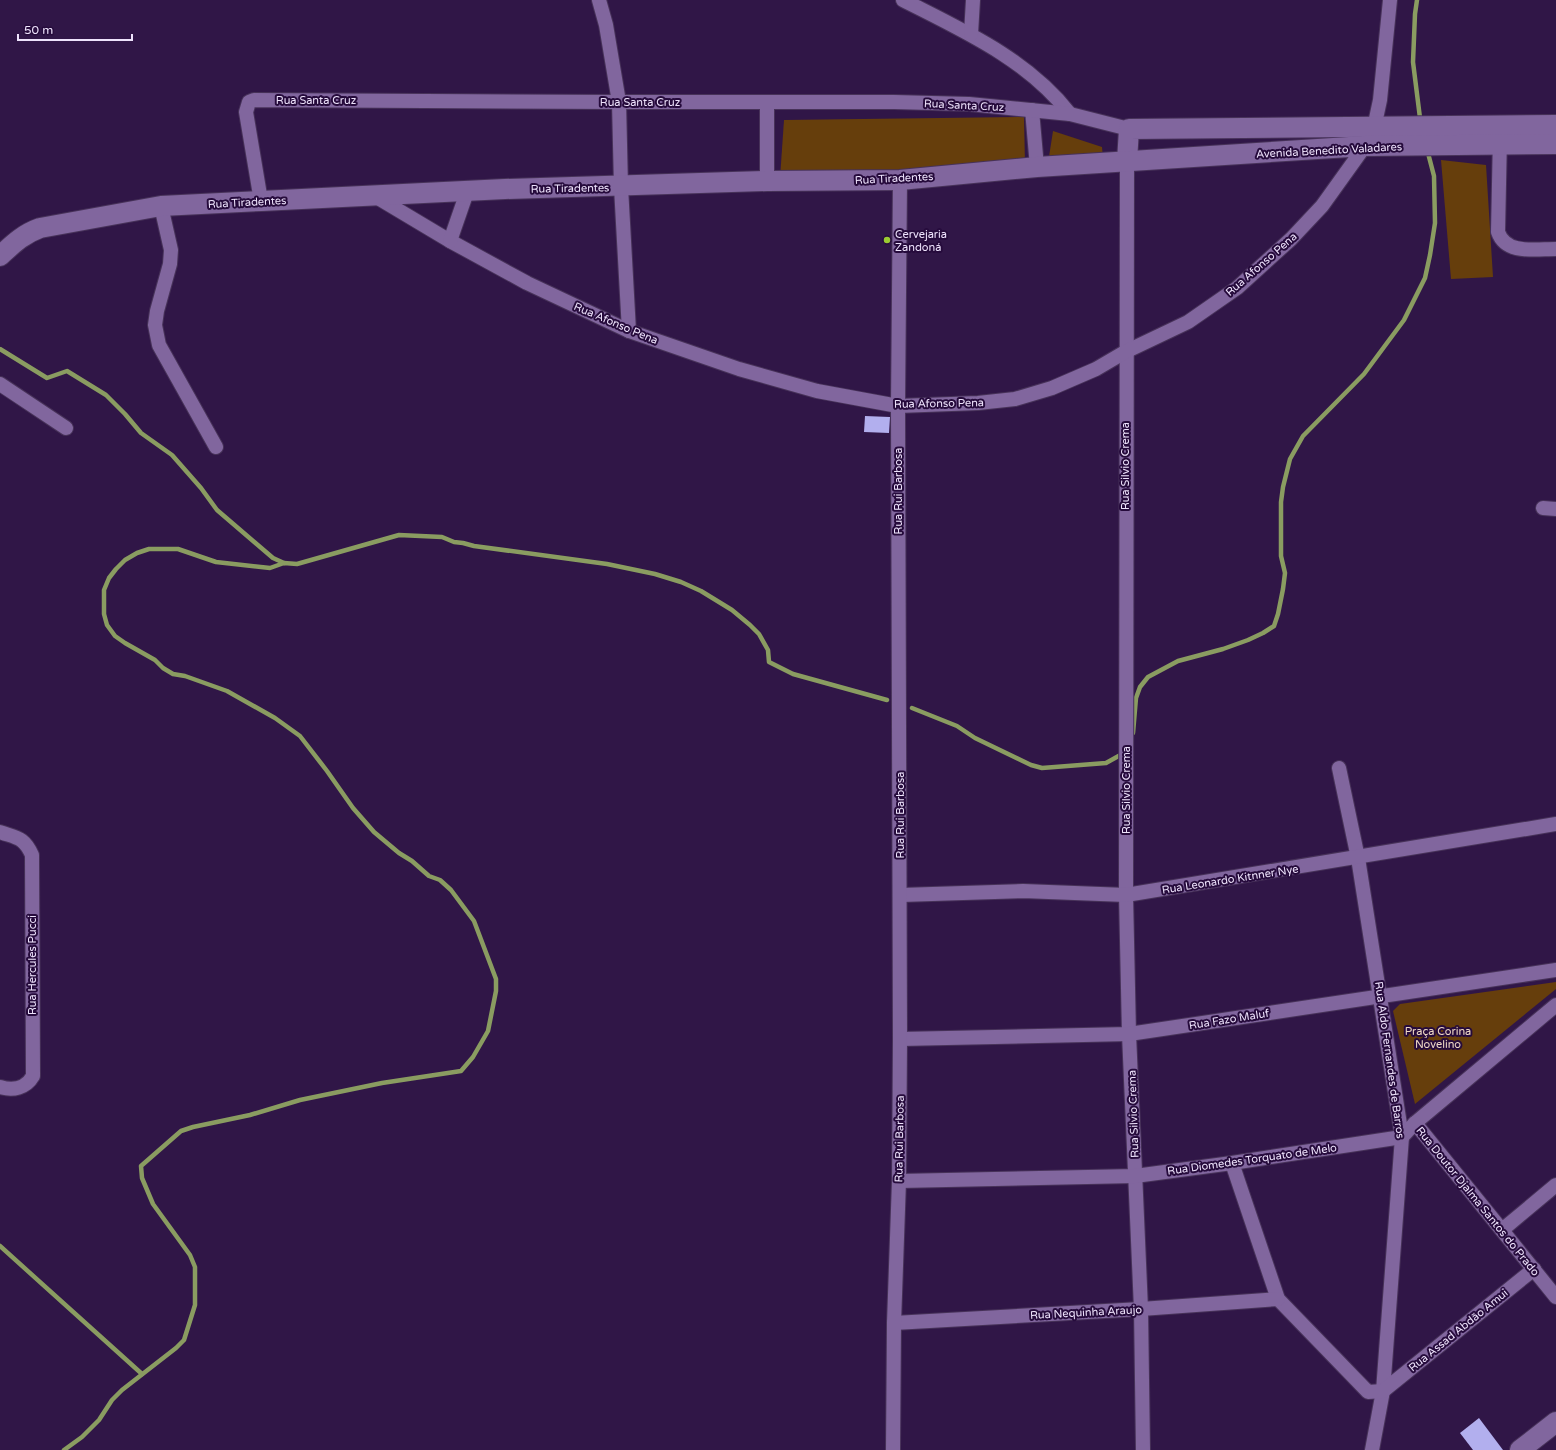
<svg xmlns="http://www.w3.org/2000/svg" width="1556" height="1450" viewBox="0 0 1556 1450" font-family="'Varela Round',sans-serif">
  <rect width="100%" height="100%" fill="#301647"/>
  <g fill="#663e0c">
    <path d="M1024 117 1025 165 780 178 784 120Z"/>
    <path d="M1053 131 1102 147 1103 158 1048 163Z"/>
    <path d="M1441 160 1486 165 1493 277 1451 279Z"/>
    <path d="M1556 982V989L1415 1104 1393 1011 1400 1004Z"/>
  </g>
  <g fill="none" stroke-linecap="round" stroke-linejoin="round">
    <g stroke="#8a9c61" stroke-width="4.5">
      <path d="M1417 0 1415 14 1413 62 1420 118"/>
      <path d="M0 349 47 378 67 371 106 395 125 414 141 433 172 455 201 488 217 510 273 558 284 563"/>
      <path d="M912 708 957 726 975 738 1031 765 1042 768 1106 763 1124 753"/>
      <path d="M1133 733 1136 698 1140 687 1148 677 1178 661 1223 649 1248 640 1263 633 1274 626 1278 614 1283 589 1285 573 1281 556V502L1283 487 1290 459 1303 436 1364 374 1404 320 1425 278 1430 255 1435 223 1434 176 1428 153"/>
      <path d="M0 1246 142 1374"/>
      <path d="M64 1450 82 1437 99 1420 112 1400 122 1390 176 1348 184 1340 195 1305V1267L190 1255 153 1204 142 1178 141 1166 181 1131 193 1127 250 1115 300 1100 382 1083 461 1071 473 1057 488 1031 496 991V979L474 921 451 890 440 880 429 876 412 861 399 853 374 832 353 808 327 771 300 736 275 718 227 691 185 676 173 674 163 668 155 660 125 643 115 636 107 625 104 614V590L109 578 116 569 125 560 137 553 149 549H178L216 562 270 568 284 563 297 564 399 535 442 537 454 542 463 543 474 546 607 564 655 574 681 582 701 591 732 610 750 625 759 634 768 650 769 662 793 674 887 700"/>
    </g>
  </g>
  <g fill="#b2afee">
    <path d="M865 416 890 417 889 433 864 432Z"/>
    <path d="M1479 1418 1503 1450H1473L1460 1433Z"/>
  </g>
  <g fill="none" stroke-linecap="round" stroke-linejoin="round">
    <g stroke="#473259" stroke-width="16">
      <g id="street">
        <path d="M599 0 606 25 619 102 621 187 629 331"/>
        <path d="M903 0C964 31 1027 59 1070 114"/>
        <path d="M971 34 973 0"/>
        <path d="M1032 110 1037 167"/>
        <path d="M1500 136 1498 232C1506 255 1535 249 1556 249"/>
        <path d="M1127 161 1126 895 1129 1034 1141 1309 1143 1450"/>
        <path d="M767 181V102"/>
        <path d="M373 195 450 241 527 283 629 331 739 369 817 391 898 406 978 403 1015 399 1052 388 1096 369 1125 352 1188 322 1237 288 1291 239 1322 206 1365 146 1374 128 1380 100 1390 0"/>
        <path d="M261 201 246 112 249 102 254 100 619 102H894L969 104 1070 114 1129 129"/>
        <path d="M161 206 171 250 170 264 157 311 155 325 159 345 216 447"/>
        <path d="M450 241 467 192"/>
        <path d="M0 384 66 428"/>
        <path d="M1543 508 1556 509"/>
        <path d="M1339 768 1358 858 1402 1137 1383 1391 1372 1450"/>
        <path d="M0 832C17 838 24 837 32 855L33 1076C26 1088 13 1091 0 1087"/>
        <path d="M901 895 1023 891 1126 895 1556 824"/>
        <path d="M900 1039 1129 1034 1556 970"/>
        <path d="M1415 1123 1556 1297"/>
        <path d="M1232 1163 1278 1299 1368 1392 1383 1391 1534 1269"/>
        <path d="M899 1181 1135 1176 1232 1163 1402 1137 1415 1123 1556 1005"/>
        <path d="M1502 1230 1556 1185"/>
        <path d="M894 1323 1141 1309 1278 1299"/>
        <path d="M893 1450 894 1323 899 1181 900 1039 898 406 900 180"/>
      </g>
    </g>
    <g stroke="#473259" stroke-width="22">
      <g id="secondary">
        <path d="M1127 161 1129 129 1556 125"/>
        <path d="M0 256C13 244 23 234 40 228L161 206 261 201 505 189 767 181 900 180 1037 167 1365 146 1556 144"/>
        <path d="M1520 1450 1556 1422"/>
      </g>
    </g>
    <use href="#street" stroke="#81669e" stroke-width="14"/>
    <use href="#secondary" stroke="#81669e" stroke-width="20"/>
  </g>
  <circle fill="#9bcb32" stroke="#260b3c" stroke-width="1.5" cx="887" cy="240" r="4"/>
  <g text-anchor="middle" stroke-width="4" stroke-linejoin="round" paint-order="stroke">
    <g font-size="11" fill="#eee3fc" stroke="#260b3c">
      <text x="316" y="104">Rua Santa Cruz</text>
      <text x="640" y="106">Rua Santa Cruz</text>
      <text transform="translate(964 105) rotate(3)" y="4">Rua Santa Cruz</text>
      <text transform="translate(1329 150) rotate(-3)" y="4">Avenida Benedito Valadares</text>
      <text transform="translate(894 178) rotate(-3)" y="4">Rua Tiradentes</text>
      <text transform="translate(570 188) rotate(-1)" y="4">Rua Tiradentes</text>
      <text transform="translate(247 202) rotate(-3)" y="4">Rua Tiradentes</text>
      <text transform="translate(1261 264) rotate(-41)" y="4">Rua Afonso Pena</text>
      <text transform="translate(616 323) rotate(23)" y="4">Rua Afonso Pena</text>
      <text transform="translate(939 403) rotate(-1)" y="4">Rua Afonso Pena</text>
      <text transform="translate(1125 466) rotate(-90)" y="4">Rua Silvio Crema</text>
      <text transform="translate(898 491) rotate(-90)" y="4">Rua Rui Barbosa</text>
      <text transform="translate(1126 790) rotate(-90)" y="4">Rua Silvio Crema</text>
      <text transform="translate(900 815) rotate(-90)" y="4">Rua Rui Barbosa</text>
      <text transform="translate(1230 879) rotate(-9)" y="4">Rua Leonardo Kitnner Nye</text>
      <text transform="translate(32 965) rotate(-90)" y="4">Rua Hercules Pucci</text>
      <text transform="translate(1229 1019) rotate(-9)" y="4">Rua Fazo Maluf</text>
      <text transform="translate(1390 1060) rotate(82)" y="4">Rua Aldo Fernandes de Barros</text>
      <text transform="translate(1133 1114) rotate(-92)" y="4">Rua Silvio Crema</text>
      <text transform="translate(899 1139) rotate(-89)" y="4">Rua Rui Barbosa</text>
      <text transform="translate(1252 1159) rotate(-8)" y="4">Rua Diomedes Torquato de Melo</text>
      <text transform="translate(1478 1201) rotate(51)" y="4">Rua Doutor Djalma Santos do Prado</text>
      <text transform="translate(1086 1312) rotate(-3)" y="4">Rua Nequinha Araujo</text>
      <text transform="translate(1458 1330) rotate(-39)" y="4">Rua Assad Abdão Amui</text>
    </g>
    <g font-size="11" fill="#eee3fc" stroke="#260b3c" text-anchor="start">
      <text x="895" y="238">Cervejaria<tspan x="895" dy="13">Zandoná</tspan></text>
    </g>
    <g font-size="11" fill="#efd9c5" stroke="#260b3c">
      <text x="1438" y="1035">Praça Corina<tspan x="1438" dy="13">Novelino</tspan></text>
    </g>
  </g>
  <path d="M18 34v6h114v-6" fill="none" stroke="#eee3fc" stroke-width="2"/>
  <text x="24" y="34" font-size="12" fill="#eee3fc" stroke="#260b3c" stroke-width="3" paint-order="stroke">50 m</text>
</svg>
